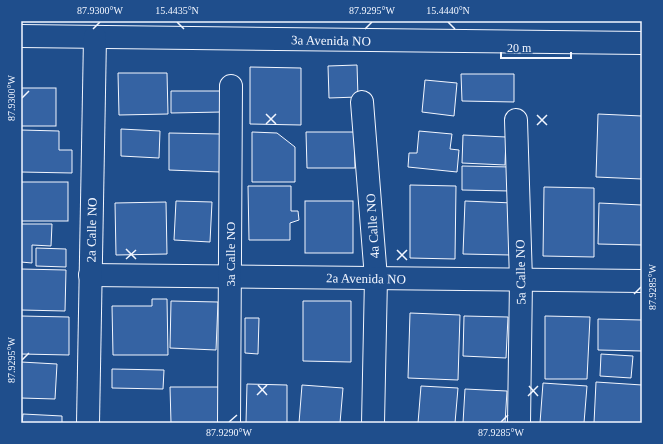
<svg xmlns="http://www.w3.org/2000/svg" width="663" height="444" viewBox="0 0 663 444" font-family="Georgia,serif">
  <rect width="100%" height="100%" fill="#1f4e8c"/>
  <g fill="#3563a3" stroke="#f2f6ff">
    <path d="M357 65 358 97 329 98 328 66Z"/>
    <path d="M250 67 301 68V125L250 124Z"/>
    <path d="M118 73H167L168 114 119 115Z"/>
    <path d="M461 74H514V102L462 101Z"/>
    <path d="M425 80 457 83 454 116 422 112Z"/>
    <rect x="21" y="88" width="35" height="38"/>
    <path d="M171 91H222V112L171 113Z"/>
    <path d="M598 114 642 116V179L596 177Z"/>
    <path d="M121 129 160 131 159 158 121 156Z"/>
    <path d="M21 130 59 131V150H72V173L21 172Z"/>
    <path d="M419 131 452 134 450 149 459 150 457 172 408 167 409 153H417Z"/>
    <path d="M252 132 277 133 295 147V182H252Z"/>
    <path d="M306 132H354L355 168H307Z"/>
    <path d="M169 133 221 134 220 172 169 170Z"/>
    <path d="M463 135 506 137 505 165 462 163Z"/>
    <path d="M462 166 511 167 510 191 462 190Z"/>
    <rect x="21" y="182" width="47" height="39"/>
    <path d="M410 185 456 186 455 259 410 258Z"/>
    <path d="M248 186H291V211H298L299 220 290 223V240H249Z"/>
    <path d="M544 187 594 188V257L543 256Z"/>
    <path d="M176 201 212 202 210 242 174 240Z"/>
    <rect x="305" y="201" width="48" height="52"/>
    <path d="M465 201 513 203 511 255 463 254Z"/>
    <path d="M166 202 167 254 116 255 115 203Z"/>
    <path d="M599 203 642 205V245L598 244Z"/>
    <path d="M21 224H52L51 246 32 245V263L21 262Z"/>
    <path d="M36 248 66 249V267L36 266Z"/>
    <path d="M21 269 66 270 65 311 21 310Z"/>
    <path d="M152 299H167L168 355H113L112 306H152Z"/>
    <path d="M171 301 218 302 216 350 170 348Z"/>
    <path d="M303 301H351V362L303 361Z"/>
    <path d="M410 313 460 315 458 380 408 378Z"/>
    <path d="M21 316 69 317V355L21 354Z"/>
    <path d="M464 316 508 317 506 358 463 356Z"/>
    <path d="M545 316 590 317 587 379H545Z"/>
    <path d="M245 318H259L258 354 245 353Z"/>
    <path d="M598 319 642 320V351L598 350Z"/>
    <path d="M601 354 633 356 631 378 600 376Z"/>
    <path d="M21 362 57 364 55 399 21 398Z"/>
    <path d="M112 369 164 370 163 389 112 388Z"/>
    <path d="M596 382 642 385V423H594Z"/>
    <path d="M543 383 587 386 584 423H540Z"/>
    <path d="M247 384 287 385V423H246Z"/>
    <path d="M302 385 343 388 340 423H299Z"/>
    <path d="M421 386 458 388 455 423H418Z"/>
    <path d="M170 387H220V423H171Z"/>
    <path d="M465 389 507 391 505 423H463Z"/>
    <path d="M23 414 62 416V423H22Z"/>
  </g>
  <g fill="none" stroke-linecap="round" stroke-linejoin="round">
    <g stroke="#f2f6ff" stroke-width="24">
      <g id="minor">
        <path d="M21 36 642 43"/>
        <path d="M362 102 376 278 373 423"/>
        <path d="M516 120 521 280 519 423"/>
        <path d="M90 275 642 281"/>
        <path d="M88 423 95 37"/>
        <path d="M229 423 231 86"/>
      </g>
    </g>
    <use href="#minor" stroke="#1f4e8c" stroke-width="22"/>
  </g>
  <path fill="none" stroke="#f2f6ff" stroke-width="1.5" d="M177 22 184 29M448 22 455 29M93 29 100 22M365 29 372 22M22 98 29 91M266 114 276 124M537 115 547 125M266 124 276 114M537 125 547 115M126 249 136 259M397 250 407 260M126 259 136 250M397 260 407 250M634 294 641 287M22 360 29 353M258 385 267 395M529 386 538 396M257 395 267 385M528 396 538 386M229 422 237 415M501 422 508 415"/>
  <g text-anchor="middle" stroke-width="3" stroke-linejoin="round" paint-order="stroke">
    <g font-size="13" fill="#f2f6ff" stroke="#1f4e8c">
      <text transform="translate(331 40) rotate(1)" y="5">3a Avenida NO</text>
      <text transform="translate(372 226) rotate(-94)" y="5">4a Calle NO</text>
      <text transform="translate(91 230) rotate(-89)" y="5">2a Calle NO</text>
      <text transform="translate(230 254) rotate(-90)" y="5">3a Calle NO</text>
      <text transform="translate(520 272) rotate(-91)" y="5">5a Calle NO</text>
      <text transform="translate(366 278) rotate(1)" y="5">2a Avenida NO</text>
    </g>
  </g>
  <rect width="663" height="444" fill="none" stroke="#1f4e8c" stroke-width="44"/>
  <path d="M501 52v6h70v-6" fill="none" stroke="#f2f6ff" stroke-width="2"/>
  <text x="507" y="52" font-size="12" fill="#f2f6ff" stroke="#1f4e8c" stroke-width="3" paint-order="stroke">20 m</text>
  <rect x="22" y="22" width="619" height="400" fill="none" stroke="#f2f6ff" stroke-width="1.5"/>
  <g font-size="10" text-anchor="middle" fill="#f2f6ff">
    <text x="100" y="14">87.9300°W</text>
    <text x="177" y="14">15.4435°N</text>
    <text x="372" y="14">87.9295°W</text>
    <text x="448" y="14">15.4440°N</text>
    <text transform="translate(11 98) rotate(-90)" y="4">87.9300°W</text>
    <text transform="translate(652 287) rotate(-90)" y="4">87.9285°W</text>
    <text transform="translate(11 360) rotate(-90)" y="4">87.9295°W</text>
    <text x="229" y="436">87.9290°W</text>
    <text x="501" y="436">87.9285°W</text>
  </g>
</svg>
